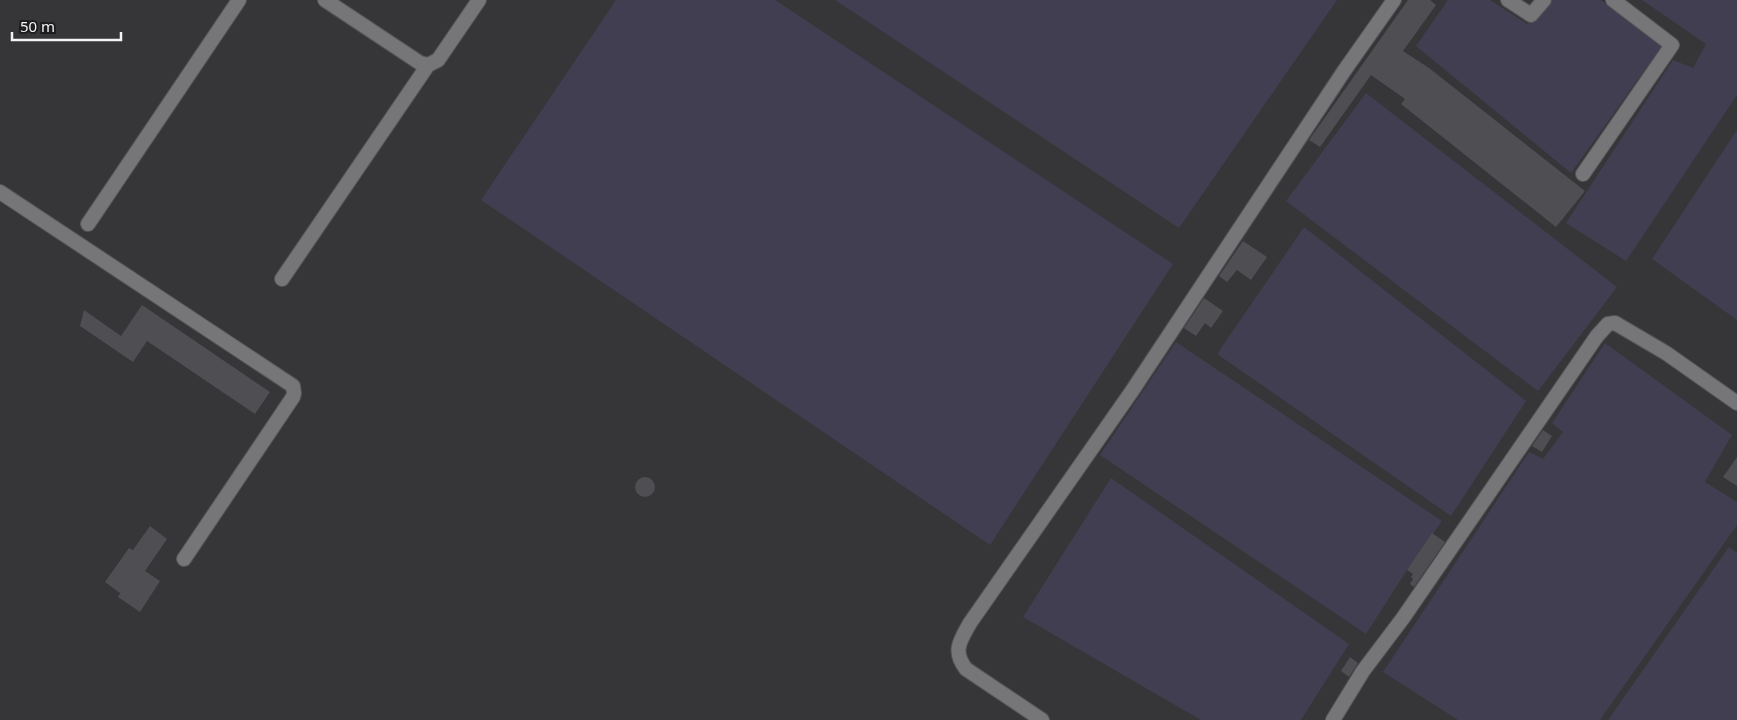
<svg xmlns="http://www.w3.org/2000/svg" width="1737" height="720" viewBox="0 0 1737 720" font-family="'Noto Sans',sans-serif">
  <rect width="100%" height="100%" fill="#363538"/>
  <g fill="#423e51">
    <path d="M616 0H775L1173 264 990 545 481 200Z"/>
    <path d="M835 0H1337L1179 228Z"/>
    <path d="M1448 0H1490L1527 24 1551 0H1601L1662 46 1571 173 1416 46Z"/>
    <path d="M1642 0H1737V95L1626 261 1566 223 1673 60 1693 68 1706 44Z"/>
    <path d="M1366 93 1617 287 1538 391 1286 201Z"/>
    <path d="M1737 130V320L1652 259Z"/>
    <path d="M1304 227 1526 401 1451 516 1217 354Z"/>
    <path d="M1176 342 1442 521 1407 570 1366 634 1100 455Z"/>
    <path d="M1605 343 1732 435 1705 482 1737 502V525L1600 720H1458L1383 672 1529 452 1543 459 1563 432 1552 423Z"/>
    <path d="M1111 478 1349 644 1301 720H1201L1023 617Z"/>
    <path d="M1729 547 1737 553V720H1608Z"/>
  </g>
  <g fill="#4f4e52">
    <path d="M1408 0H1430L1436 5 1403 51 1429 68 1585 191 1556 227 1401 104 1405 99 1371 75 1320 147 1309 140Z"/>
    <path d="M1243 241 1267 257 1251 280 1237 270 1227 282 1219 276Z"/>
    <path d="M1204 298 1223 311 1211 328 1205 323 1196 336 1184 328Z"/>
    <path d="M142 305 270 392 255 414 147 341 133 362 80 326 84 310 121 336Z"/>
    <path d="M1543 430 1552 436 1542 452 1532 446Z"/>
    <path d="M1737 457V486L1723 477Z"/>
    <circle cx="645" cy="487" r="10"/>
    <path d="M150 526 167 539 145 571 160 581 140 612 118 597 120 593 105 582 129 548 133 550Z"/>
    <path d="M1432 533 1445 542 1414 587 1410 584 1413 579 1411 577 1413 574 1407 570Z"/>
    <path d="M1350 657 1358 663 1349 677 1341 671Z"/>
  </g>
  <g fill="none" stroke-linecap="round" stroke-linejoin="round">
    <g stroke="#555457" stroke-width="16">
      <g id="street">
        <path d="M325 0 420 63 428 65 438 60 479 0"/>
        <path d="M1508 0 1531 15 1544 0"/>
        <path d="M1583 174 1672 45 1613 0"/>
        <path d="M0 192 293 386 294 393 293 397 184 559"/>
        <path d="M88 224 239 0"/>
        <path d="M282 279 428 65"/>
        <path d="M1042 720 966 669C952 651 960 641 970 623L1132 391 1344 71 1394 0"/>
        <path d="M1333 720 1363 671 1403 618 1597 336 1608 324 1615 323 1666 353 1737 403"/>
      </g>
    </g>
    <use href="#street" stroke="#767679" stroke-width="14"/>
  </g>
  <path d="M12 32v8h109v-8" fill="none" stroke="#f2f2f4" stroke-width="2.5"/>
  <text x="20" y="32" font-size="15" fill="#f2f2f4" stroke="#1d1d1f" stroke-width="4" paint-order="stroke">50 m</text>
</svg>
